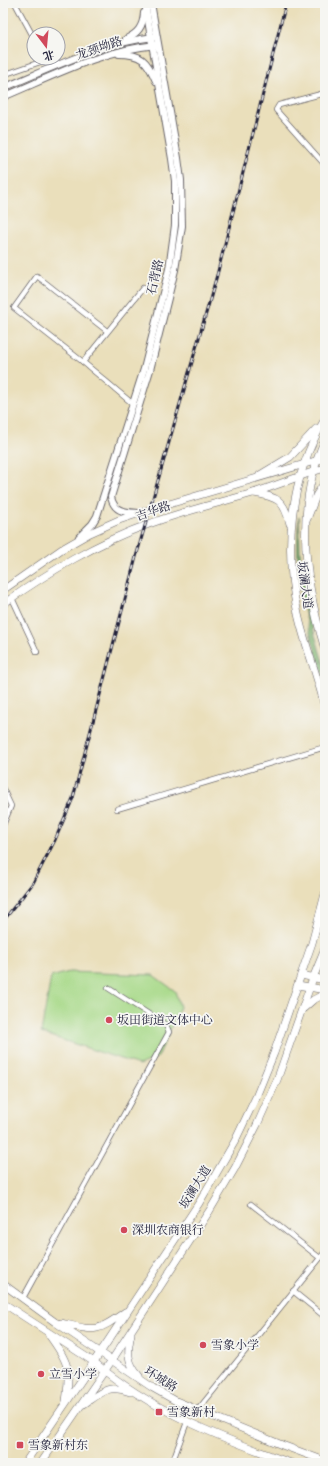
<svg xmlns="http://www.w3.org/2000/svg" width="328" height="1466" viewBox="0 0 328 1466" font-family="Cardo,'Noto Serif SC',serif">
  <rect width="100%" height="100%" fill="#f6f6f2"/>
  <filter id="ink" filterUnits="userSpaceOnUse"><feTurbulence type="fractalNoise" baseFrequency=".025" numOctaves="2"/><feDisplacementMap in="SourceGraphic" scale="8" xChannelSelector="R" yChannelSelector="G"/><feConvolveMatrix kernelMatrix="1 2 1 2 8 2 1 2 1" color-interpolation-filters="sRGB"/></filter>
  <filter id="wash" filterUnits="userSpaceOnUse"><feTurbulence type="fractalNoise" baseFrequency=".012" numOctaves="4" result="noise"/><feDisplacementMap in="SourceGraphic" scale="16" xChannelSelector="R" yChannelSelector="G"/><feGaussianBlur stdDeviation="0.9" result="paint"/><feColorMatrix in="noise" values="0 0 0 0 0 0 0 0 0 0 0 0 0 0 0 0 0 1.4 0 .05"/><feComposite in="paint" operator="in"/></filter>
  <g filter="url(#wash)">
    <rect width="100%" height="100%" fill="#eadfbb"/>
    <path fill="#a7d988" stroke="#647e62" d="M69 972 153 975 175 991 180 1007 158 1057 139 1065 41 1033 51 977Z"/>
    <path fill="#85b974" stroke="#546e58" d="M299 517 300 552 303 577 314 632 325 669V681C306 623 293 580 299 517Z"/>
  </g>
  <g filter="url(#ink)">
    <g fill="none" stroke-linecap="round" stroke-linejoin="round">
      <g stroke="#686468" stroke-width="6">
        <g id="street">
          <path d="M15 3 34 38"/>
          <path d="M3 75 46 60 45 58"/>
          <path d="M325 93 279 105 276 110 325 165"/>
          <path d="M107 331 37 276 14 308 83 362 133 404"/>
          <path d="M83 362 143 288"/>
          <path d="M12 598 37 652"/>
          <path d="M3 789 11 806 3 825"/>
          <path d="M117 809 325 747"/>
          <path d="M251 1204 320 1258"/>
          <path d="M293 1291 325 1317"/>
          <path d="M23 1298 169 1032 166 1025 108 988"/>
          <path d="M197 1411 325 1252"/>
          <path d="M172 1463 187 1422"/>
        </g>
      </g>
      <g stroke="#686468" stroke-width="8">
        <g id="secondary">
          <path d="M126 39C138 33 143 27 144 13"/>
          <path d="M119 54C141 54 147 60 156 81"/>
          <path d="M3 88C52 68 101 43 154 37"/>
          <path d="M3 97C53 76 102 50 156 45"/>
          <path d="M138 513C125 512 114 512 111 497L150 370 175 270 182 226 181 180 178 158 151 3"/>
          <path d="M79 537 92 524 97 516 144 369 169 269 175 225V181L172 159 145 3"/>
        </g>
      </g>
      <g stroke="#686468" stroke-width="8">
        <g id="primary">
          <path d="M325 419C290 477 283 548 298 614 305 646 318 676 325 708"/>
          <path d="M325 440C294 506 304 581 325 649"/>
          <path d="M260 475 290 457 316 429"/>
          <path d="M254 493C278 497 284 500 290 524"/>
          <path d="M307 519 316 496 325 482"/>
          <path d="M3 590 62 549 90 533 119 520 149 510 325 458"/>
          <path d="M3 604C49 572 96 543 149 524 183 511 219 503 253 493 278 485 301 475 325 468"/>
          <path d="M301 975 325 980"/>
          <path d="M298 985 325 990"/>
          <path d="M304 1008 313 1000 325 994"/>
          <path d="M3 1284 55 1322 153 1388 176 1401 282 1445 325 1461"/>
          <path d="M3 1303 94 1362C151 1411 221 1438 291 1463"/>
          <path d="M61 1323C96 1331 96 1333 125 1312"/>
          <path d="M131 1334C127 1351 127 1363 139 1376"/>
          <path d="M49 1335C68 1361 71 1368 66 1401"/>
          <path d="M84 1404C101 1392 108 1384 130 1392"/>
          <path d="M25 1463 108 1341 199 1203 235 1141 256 1097 274 1053 312 943 325 894"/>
          <path d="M41 1463 112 1360 210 1210 235 1168 257 1125 277 1080 313 978 325 949"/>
        </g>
      </g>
      <use href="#street" stroke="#fff" stroke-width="4.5"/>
      <use href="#secondary" stroke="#fff" stroke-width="6"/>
      <use href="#primary" stroke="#fff" stroke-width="7"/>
      <g stroke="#22223b" stroke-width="3">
        <path id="rail" d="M3 921 33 883 55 840 73 798 136 557 217 275 286 3"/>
      </g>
      <use href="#rail" stroke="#f6f6f2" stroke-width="1.5" stroke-dasharray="4.5" stroke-linecap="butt"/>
    </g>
  </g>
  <g fill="#d1495b" stroke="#f6f6f2" stroke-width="1.5">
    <circle cx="109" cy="1020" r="4"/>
    <circle cx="124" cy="1230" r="4"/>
    <circle cx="203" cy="1345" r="4"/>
    <circle cx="41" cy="1374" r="4"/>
    <rect x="155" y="1408" width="8" height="8" rx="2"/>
    <rect x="16" y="1441" width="8" height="8" rx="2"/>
  </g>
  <g text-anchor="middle" stroke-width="3.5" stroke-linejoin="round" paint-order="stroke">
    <g font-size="12" fill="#22223b" stroke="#f6f6f2">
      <text transform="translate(99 48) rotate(-19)" y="4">龙颈坳路</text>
      <text transform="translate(155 277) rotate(-77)" y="4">石背路</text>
      <text transform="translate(153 511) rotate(-19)" y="4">吉华路</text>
      <text transform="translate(305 585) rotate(82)" y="4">坂澜大道</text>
      <text transform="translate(195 1187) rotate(-58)" y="4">坂澜大道</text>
      <text transform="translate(161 1379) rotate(32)" y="4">环城路</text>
    </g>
    <g font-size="12" fill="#22223b" stroke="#f6f6f2" text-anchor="start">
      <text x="117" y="1024">坂田街道文体中心</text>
      <text x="132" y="1234">深圳农商银行</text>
      <text x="211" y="1349">雪象小学</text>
      <text x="49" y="1378">立雪小学</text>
      <text x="167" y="1416">雪象新村</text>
      <text x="28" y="1449">雪象新村东</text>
    </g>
  </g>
  <rect width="328" height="1466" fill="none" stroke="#f6f6f2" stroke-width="16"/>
  <g transform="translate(46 46) rotate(164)"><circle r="19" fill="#f6f6f2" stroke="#a1a1a9"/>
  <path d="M0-3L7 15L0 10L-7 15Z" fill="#d1495b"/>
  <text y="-6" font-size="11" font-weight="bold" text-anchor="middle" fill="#22223b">北</text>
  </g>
</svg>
